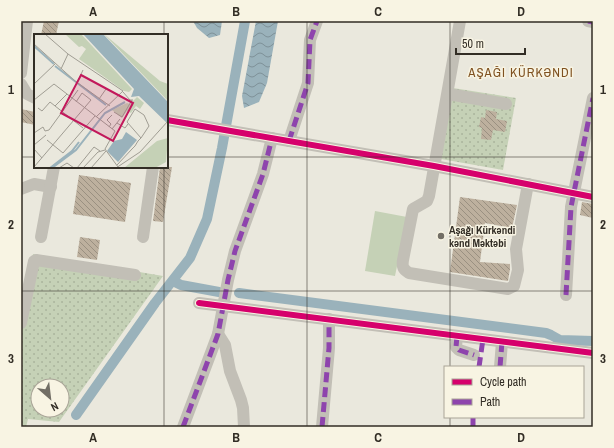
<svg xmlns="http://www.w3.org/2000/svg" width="614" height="448" viewBox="0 0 614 448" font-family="'Archivo Narrow',sans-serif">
  <defs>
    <pattern id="grass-dots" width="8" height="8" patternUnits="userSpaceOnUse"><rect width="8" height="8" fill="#c5d1b6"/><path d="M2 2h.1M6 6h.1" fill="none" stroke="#aab49c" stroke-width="1.8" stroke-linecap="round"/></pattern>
    <pattern id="water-waves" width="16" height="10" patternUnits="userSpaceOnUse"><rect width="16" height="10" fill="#9ab2bb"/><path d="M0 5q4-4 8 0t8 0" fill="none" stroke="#7e9198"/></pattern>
    <pattern id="building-back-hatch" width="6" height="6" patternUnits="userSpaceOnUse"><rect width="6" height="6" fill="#bdb09e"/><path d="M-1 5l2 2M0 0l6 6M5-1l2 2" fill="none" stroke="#9a9081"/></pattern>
  </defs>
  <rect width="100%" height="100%" fill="#eae8dd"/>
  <g fill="url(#grass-dots)" fill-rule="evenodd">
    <path d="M453 88 516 98 503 170 441 159Z"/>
    <path d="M33 254 163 276 59 422 28 419 26 427H21V314ZM38 386H62V410H38Z"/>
  </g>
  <path fill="#c5d1b6" d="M375 211 407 217 395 276 365 271Z"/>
  <g fill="url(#water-waves)">
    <path d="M193 21H222L220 35 209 38 197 28Z"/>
    <path d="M256 21H278L267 83 259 102 244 108 242 96Z"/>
  </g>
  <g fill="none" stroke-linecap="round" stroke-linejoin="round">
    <g stroke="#9ab2bb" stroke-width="10">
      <path d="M173 281 181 285 219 292"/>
      <path d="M239 293 546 333 551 335 560 340 593 341"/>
      <path d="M76 415 155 303 190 258 207 219 222 148 245 21"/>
    </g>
  </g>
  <g fill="url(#building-back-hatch)">
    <path d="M44 21H59L56 35H41Z"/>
    <path d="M21 109 35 112V125L21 122Z"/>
    <path d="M486 110 497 112 496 119 507 121 505 132 493 130 491 140 481 139 482 128 479 127 481 117 485 118Z"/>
    <path d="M160 167H172L163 222 153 221Z"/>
    <path d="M79 175 131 183 125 222 73 214Z"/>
    <path d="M460 197 517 205 512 228 485 223 480 262 510 264V269L508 281 450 272Z"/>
    <path d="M582 202 593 204V218L580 215Z"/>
    <path d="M80 237 100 240 97 260 77 257Z"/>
  </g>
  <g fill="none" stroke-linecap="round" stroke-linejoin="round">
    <g stroke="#c2bfb6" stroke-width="12">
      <path d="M460 21 429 196 427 201 413 209 403 260C402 267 403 269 409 273L508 289 514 286 518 270 516 249 528 184"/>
      <path d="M588 21 593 22"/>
      <path d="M21 73 27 21"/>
      <path d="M21 84 27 94 35 98"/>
      <path d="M448 94 506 104"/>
      <path d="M167 120 434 166 593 197"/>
      <path d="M289 141 308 83 310 40 317 21"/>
      <path d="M21 189 34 184 51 187"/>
      <path d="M41 237 54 167"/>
      <path d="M143 237 153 167"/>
      <path d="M566 295 571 207 593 98"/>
      <path d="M199 303 593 353"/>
      <path d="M21 323 34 261 36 260 135 275"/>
      <path d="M218 334 225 345 230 371 241 400 243 408 244 427"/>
      <path d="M457 336 456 347 459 350 474 355"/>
      <path d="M500 367 502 342"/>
      <path d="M183 427 218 334 228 280 235 251 263 174 272 138"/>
      <path d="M322 427 329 348V319"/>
    </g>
    <g stroke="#8e44ad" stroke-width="5" stroke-dasharray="10 5" stroke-linecap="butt">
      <path d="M588 21 593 22"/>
      <path d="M289 141 308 83 310 40 317 21"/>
      <path d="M566 295 571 207 593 98"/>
      <path d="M457 336 456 347 459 350 474 355"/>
      <path d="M479 367 483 339"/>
      <path d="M500 367 502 342"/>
      <path d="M473 417V427"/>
      <path d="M183 427 218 334 228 280 235 251 263 174 272 138"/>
      <path d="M322 427 329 348V319"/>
    </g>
    <g stroke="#f8f4e3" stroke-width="8">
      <g id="cycleway">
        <path d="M167 120 434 166 593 197"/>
        <path d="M199 303 593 353"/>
      </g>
    </g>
    <use href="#cycleway" stroke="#d6006c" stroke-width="6"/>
  </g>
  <path fill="none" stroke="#322d25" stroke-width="1" stroke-opacity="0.55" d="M164 21V35M307 21V427M450 21V367M21 157H35M167 157H593M164 167V427M21 291H593M450 417V427"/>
  <circle fill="#726e65" stroke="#f8f4e3" stroke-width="1.5" cx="441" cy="236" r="4"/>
  <g text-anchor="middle" stroke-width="3" stroke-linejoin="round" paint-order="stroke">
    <g font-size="11" font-weight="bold" fill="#322d25" stroke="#f8f4e3" text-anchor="start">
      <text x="449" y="234">Aşağı Kürkəndi<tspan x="449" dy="13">kənd Məktəbi</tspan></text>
    </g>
    <g font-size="13" letter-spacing="1" fill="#7f5120" stroke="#f8f4e3">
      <text x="521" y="77">AŞAĞI KÜRKƏNDI</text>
    </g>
  </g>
  <g transform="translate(34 34)">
    <rect width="134" height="134" fill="#eae8dd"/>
    <path d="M31 0H47L98 55 95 58 90 57 45 25 52 15 48 12 45 13ZM70 0 126 47 134 50V67ZM103 63 110 69 106 75 102 72 97 79 93 77 88 84 78 76 93 69 96 70ZM134 104 132 128 121 134H90L123 107Z" fill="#c5d1b6"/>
    <path d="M49 0H69L130 64 134 68V90L105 62 97 63 100 55ZM92 98 103 106 84 128 73 117 80 107 88 105Z" fill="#9ab2bb"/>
    <path fill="none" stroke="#9ab2bb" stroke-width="2" d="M0 12 20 30M21 32 72 71M16 134 38 117 45 108M18 134 42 116 71 79 91 68"/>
    <path fill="none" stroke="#a09d93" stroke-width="1" d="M11 0 34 20 89 57 62 83M0 10 41 47 76 72M27 35 34 20M43 49 49 36M0 50 21 30M89 58 96 66H99M65 65 72 55M0 66 20 50 81 97 71 115 84 133M21 72 33 60M4 74 8 77 16 68 49 94M80 78 88 83 98 66M83 89 91 94 94 90M75 93 77 90 73 86 78 81M78 95 86 85M0 99 9 93 11 97 15 96 44 56M13 106 29 119 61 82M0 111 12 101M0 115 8 124M83 131 98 115 101 112 104 107 107 104 115 92 110 81 101 75 93 88 107 104M0 133 57 66 48 59 42 68M25 134 33 129 40 134M43 134 60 113 66 117M49 134 64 118 71 116M57 134 72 117M82 134 106 118 134 87"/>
    <path fill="#c2185b" fill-opacity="0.15" stroke="#c2185b" stroke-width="2" d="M47 41 99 69 79 107 27 79Z"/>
    <rect width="134" height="134" fill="none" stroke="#322d25" stroke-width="2"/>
  </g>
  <rect width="614" height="448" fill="none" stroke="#f8f4e3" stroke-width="44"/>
  <rect x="444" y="366" width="140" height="52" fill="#f8f4e3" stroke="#a9a497"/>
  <rect x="452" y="379" width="20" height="6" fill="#d6006c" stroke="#a9a497"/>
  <text x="480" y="386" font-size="12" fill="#322d25">Cycle path</text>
  <rect x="452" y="399" width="20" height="6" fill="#8e44ad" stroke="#a9a497"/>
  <text x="480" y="406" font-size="12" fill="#322d25">Path</text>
  <g transform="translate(50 398) rotate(152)"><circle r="19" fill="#f8f4e3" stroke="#a9a497"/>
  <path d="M0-3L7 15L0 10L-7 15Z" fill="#726e65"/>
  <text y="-6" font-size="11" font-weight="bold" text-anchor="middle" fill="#322d25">N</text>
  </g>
  <path d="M456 48v6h69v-6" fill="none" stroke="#322d25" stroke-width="2"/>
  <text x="462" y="48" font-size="12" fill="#322d25" stroke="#f8f4e3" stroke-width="3" paint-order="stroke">50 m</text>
  <rect x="22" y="22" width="570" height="404" fill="none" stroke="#322d25" stroke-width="1.5"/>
  <g font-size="13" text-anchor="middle" font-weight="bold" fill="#322d25">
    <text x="93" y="16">A</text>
    <text x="236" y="16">B</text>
    <text x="378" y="16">C</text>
    <text x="521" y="16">D</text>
    <text x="11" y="94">1</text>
    <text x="603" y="94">1</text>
    <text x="11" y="229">2</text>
    <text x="603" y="229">2</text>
    <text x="11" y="363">3</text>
    <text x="603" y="363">3</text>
    <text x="93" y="442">A</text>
    <text x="236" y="442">B</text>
    <text x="378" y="442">C</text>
    <text x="521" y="442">D</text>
  </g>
</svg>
